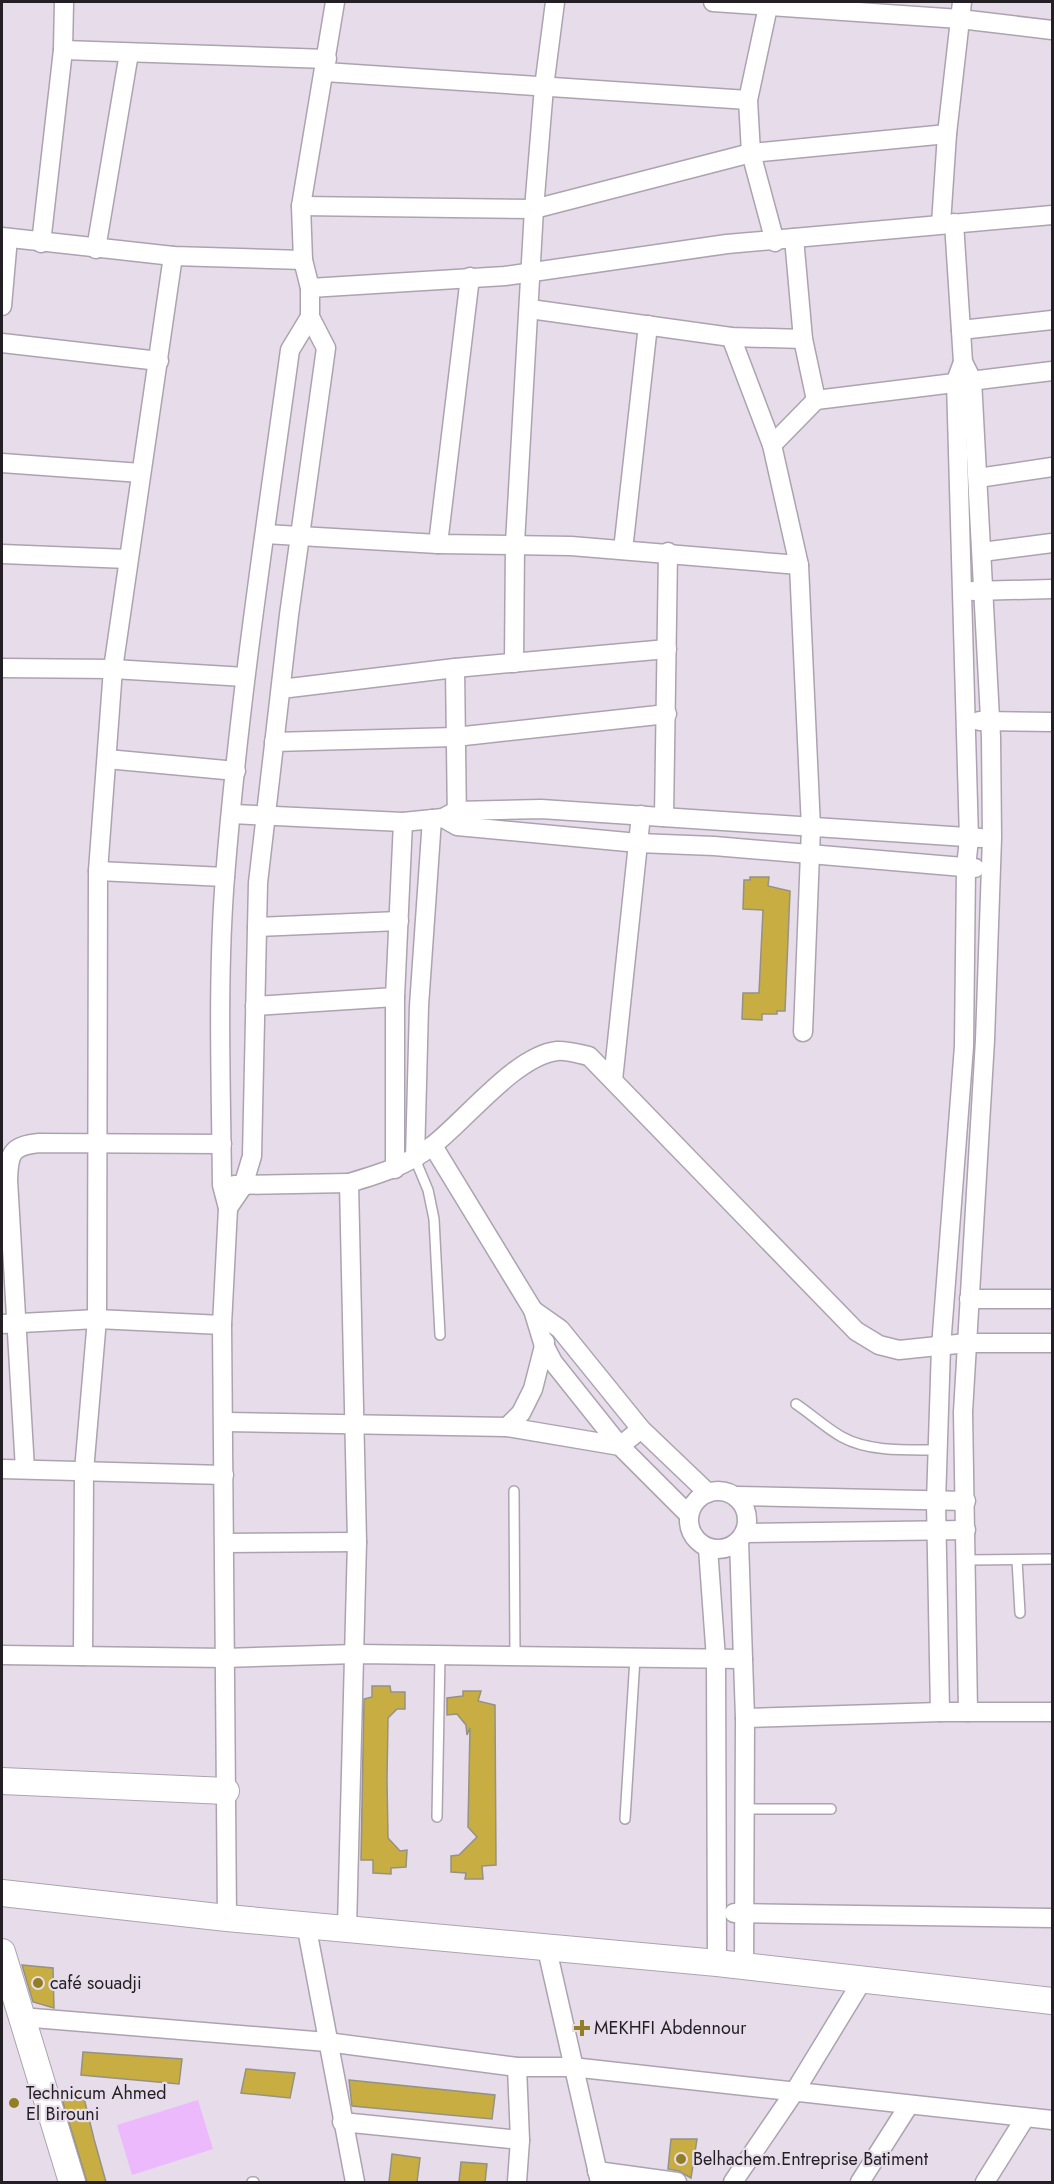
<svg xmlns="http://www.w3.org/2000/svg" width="1054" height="2184" viewBox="0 0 1054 2184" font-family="Jost,sans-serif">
  <rect width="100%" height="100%" fill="#e6dcea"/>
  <path fill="#ecb9fd" d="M198 2100 213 2149 132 2175 117 2125Z"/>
  <g fill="#c8ae42" stroke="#959183" stroke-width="1.5">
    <path d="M750 877H769L768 886 790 891 785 1011H777V1014H762V1020L742 1019 743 993H759L763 910 743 909 744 880H750Z"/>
    <path d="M372 1686H390L391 1692H405V1709H397L388 1718 387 1780 388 1838 400 1851 407 1850 406 1867 391 1868V1874L373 1873V1860H361L364 1699 372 1697Z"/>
    <path d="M463 1691H481L478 1701 495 1705 496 1865 482 1866 483 1879H465L466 1873 451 1872V1856L459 1855 477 1837 468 1827 470 1728 467 1735 466 1725 457 1714 447 1715V1698L463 1696Z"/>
    <path d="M22 1965 53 1968 54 2008 33 2002Z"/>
    <path d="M83 2052 182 2059 179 2084 81 2075Z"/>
    <path d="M246 2069 295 2073 290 2098 241 2093Z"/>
    <path d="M349 2080 495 2095 492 2119 352 2106Z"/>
    <path d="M82 2090 94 2139 106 2182H87L61 2096Z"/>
    <path d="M671 2139H697L691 2178 679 2171 668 2169Z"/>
    <path d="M392 2154 420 2158 417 2182H389Z"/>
    <path d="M461 2162 487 2164 485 2182H459Z"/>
  </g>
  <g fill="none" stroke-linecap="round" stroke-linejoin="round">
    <g stroke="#ada3b0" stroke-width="12">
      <g id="lane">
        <path d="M415 1159 428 1190 434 1219 440 1335"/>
        <path d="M796 1404C811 1414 826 1428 842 1437 869 1452 907 1450 938 1450"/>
        <path d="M514 1491 515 1656"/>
        <path d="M966 1560 1052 1559"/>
        <path d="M1017 1560 1020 1613"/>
        <path d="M744 1809H831"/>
        <path d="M437 1817 440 1655"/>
        <path d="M625 1819 635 1658"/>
        <path d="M252 2182H254"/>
      </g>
    </g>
    <g stroke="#ada3b0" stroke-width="21">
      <g id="street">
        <path d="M713 2 960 19 1052 30"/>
        <path d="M769 2 748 100 751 153 775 242"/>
        <path d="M63 50 327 59"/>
        <path d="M325 72 748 100"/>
        <path d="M301 206 534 209 751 153 947 134"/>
        <path d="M954 223 963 362 972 380 991 737 992 838 985 1040 963 1412 968 1712"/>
        <path d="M941 224 947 134 962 2"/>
        <path d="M2 237 173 256 303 260"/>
        <path d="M794 238 803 339 816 400 1052 371"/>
        <path d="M41 243 63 50 64 2"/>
        <path d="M96 249 129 53"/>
        <path d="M310 288 505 276 727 244 1052 215"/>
        <path d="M2 306 8 238"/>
        <path d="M530 309 731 337 803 339"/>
        <path d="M961 330 1052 320"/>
        <path d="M731 337 772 445 799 565 811 828 803 1032"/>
        <path d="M2 343 159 361"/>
        <path d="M772 445 816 400"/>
        <path d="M2 463 141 473"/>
        <path d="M978 478 1052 467"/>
        <path d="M265 534 438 544 571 546 799 565"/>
        <path d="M438 544 470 277"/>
        <path d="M623 550 648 325"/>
        <path d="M982 552 1052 543"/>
        <path d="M2 554 128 559"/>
        <path d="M973 591 1052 589"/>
        <path d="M514 663 515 543 534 209 544 87 555 2"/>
        <path d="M2 668 113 669 245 677"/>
        <path d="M455 668 457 823"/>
        <path d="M281 689 455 668 667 649"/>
        <path d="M979 721 1052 722"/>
        <path d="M274 742 455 737 667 714"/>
        <path d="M107 759 236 771"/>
        <path d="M232 814 403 822 443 818 456 811 541 809 981 838"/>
        <path d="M664 817 668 552"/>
        <path d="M443 818 457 826 638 843 714 846 975 868"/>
        <path d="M98 871 225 877"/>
        <path d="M257 927 399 921"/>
        <path d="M255 1006 395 997"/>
        <path d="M613 1080 641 815"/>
        <path d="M433 1146 533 1310 543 1343 553 1362 620 1446 689 1515"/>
        <path d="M415 1159 419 1006 432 819"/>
        <path d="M395 1169V997L403 822"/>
        <path d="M234 1185 349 1183"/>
        <path d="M228 1208 243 1186 252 1156 258 883 289 615 326 348 310 317V288L303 260 301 206 335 2"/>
        <path d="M969 1299H1052"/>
        <path d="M533 1310 560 1329 641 1429 708 1493"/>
        <path d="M2 1324 97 1319 222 1325"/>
        <path d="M225 1422 507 1427 620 1446 641 1429"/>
        <path d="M507 1427 521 1413 533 1389 545 1342"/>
        <path d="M2 1469 224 1475"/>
        <path d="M25 1469 8 1180C9 1153 11 1146 39 1143L222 1144"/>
        <circle cx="718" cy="1520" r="29"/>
        <path d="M736 1496 966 1501"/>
        <path d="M745 1533 966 1530"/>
        <path d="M739 1541 745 1718 744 1967"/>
        <path d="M226 1543 357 1542"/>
        <path d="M708 1548 716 1659 717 1963"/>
        <path d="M2 1655 225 1658 356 1654 743 1659"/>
        <path d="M83 1656 84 1471 97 1319 98 871 113 669 173 256"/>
        <path d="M940 1712 936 1502 941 1347 964 1046 966 867 969 839 956 381 963 362"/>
        <path d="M745 1718 940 1712H1052"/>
        <path d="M734 1913 1052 1918"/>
        <path d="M227 1918 222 1325 228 1208 222 1185C221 1083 217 979 225 877 239 700 266 525 290 350L310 317"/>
        <path d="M306 1924 355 2182"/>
        <path d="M347 1927 357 1542 349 1183C379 1174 406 1166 432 1146 466 1120 515 1056 557 1051 567 1050 579 1054 589 1056L856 1331 879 1345 899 1350 967 1343H1052"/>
        <path d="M546 1945 600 2182"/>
        <path d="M21 2017 327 2042 517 2067H572L1052 2120"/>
        <path d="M342 2122 520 2140"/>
        <path d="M597 2171 677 2182"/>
        <path d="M517 2182 520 2140 517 2067"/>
        <path d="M733 2182 795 2091 862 1981"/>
        <path d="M860 2182 909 2105"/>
        <path d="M985 2182 1025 2118"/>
      </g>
    </g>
    <g stroke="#ada3b0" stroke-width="28">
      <g id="secondary">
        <path d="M2 1781 226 1791"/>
        <path d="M2 1893 227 1918 717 1963 1052 2001"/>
        <path d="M2 1952 72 2182"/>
      </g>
    </g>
    <use href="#lane" stroke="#fff" stroke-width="9"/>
    <use href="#street" stroke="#fff" stroke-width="18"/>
    <use href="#secondary" stroke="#fff" stroke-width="26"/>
  </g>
  <g fill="#927e25" stroke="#e6dcea" stroke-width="2">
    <circle cx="38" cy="1983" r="6"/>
    <path d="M579 2019h6v6h6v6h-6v6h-6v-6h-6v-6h6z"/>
    <circle cx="14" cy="2103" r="6"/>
    <circle cx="681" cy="2159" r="6"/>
  </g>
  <g text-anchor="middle" stroke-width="4.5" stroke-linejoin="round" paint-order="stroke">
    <g font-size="18" fill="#231f24" stroke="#e6dcea" text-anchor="start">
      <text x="50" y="1989">café souadji</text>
      <text x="594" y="2034">MEKHFI Abdennour</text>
      <text x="26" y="2099">Technicum Ahmed<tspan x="26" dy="21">El Birouni</tspan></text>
      <text x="693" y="2165">Belhachem.Entreprise Batiment</text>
    </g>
  </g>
  <rect width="1054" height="2184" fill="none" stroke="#231f24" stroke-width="6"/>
</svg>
